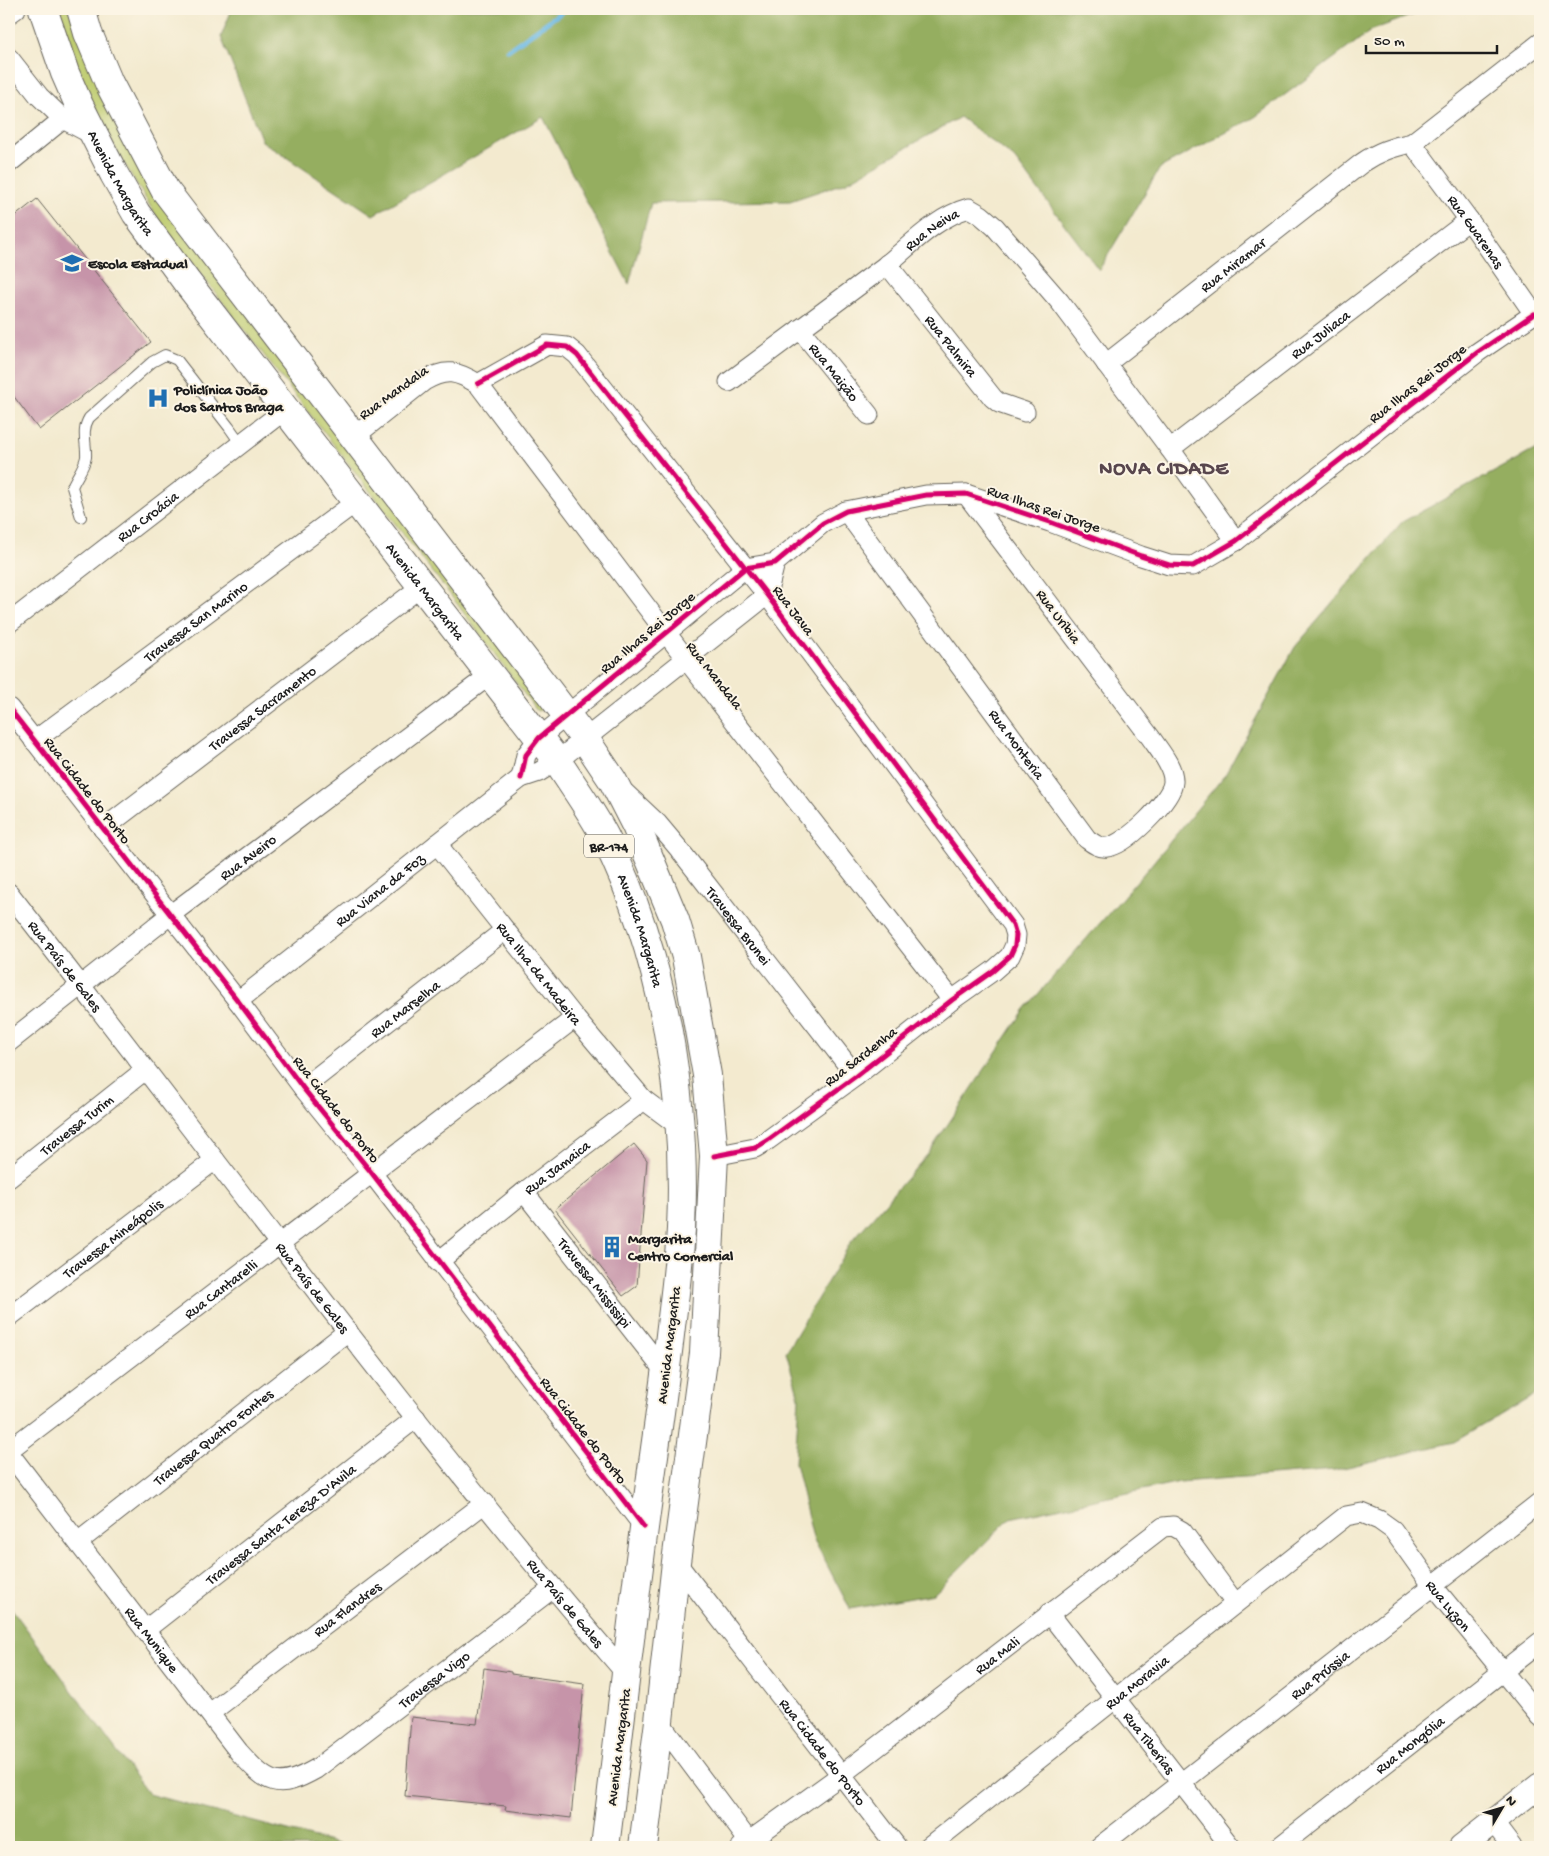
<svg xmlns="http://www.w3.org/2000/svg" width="1549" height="1856" viewBox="0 0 1549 1856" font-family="'Gochi Hand',sans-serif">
  <rect width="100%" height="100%" fill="#fcf5e5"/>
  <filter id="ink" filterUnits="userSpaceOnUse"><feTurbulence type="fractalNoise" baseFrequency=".02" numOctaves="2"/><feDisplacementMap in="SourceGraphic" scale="10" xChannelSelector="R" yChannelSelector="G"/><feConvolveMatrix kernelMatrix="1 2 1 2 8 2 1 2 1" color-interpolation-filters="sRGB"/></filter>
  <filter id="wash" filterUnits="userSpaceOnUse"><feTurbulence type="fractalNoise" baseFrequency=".0096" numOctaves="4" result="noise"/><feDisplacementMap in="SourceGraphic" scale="20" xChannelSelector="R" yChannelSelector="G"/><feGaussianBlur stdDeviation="1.12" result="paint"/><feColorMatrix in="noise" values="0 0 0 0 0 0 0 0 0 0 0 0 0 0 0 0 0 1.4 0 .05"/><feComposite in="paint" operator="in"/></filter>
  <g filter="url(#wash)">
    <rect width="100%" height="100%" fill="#f3eacf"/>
    <path fill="#bcca6c" stroke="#6c7344" d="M63 9H68L117 121 547 703 544 709 537 711 449 593 158 219 119 155 90 97 62 31 58 14Z"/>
    <g fill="#95ae60" stroke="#58653e">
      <path d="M232 9H1429L1372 30 1255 117 1160 168 1099 270 1014 158 960 117 847 182 790 201 651 203 629 284 543 117 373 215 262 141 221 37Z"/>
      <path d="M1540 447V1392L1454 1442 1335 1470 1180 1482 1010 1518 934 1594 850 1609 813 1538 795 1463 799 1397 786 1352 851 1242 928 1154 1025 1009 1150 866 1225 775 1295 647 1402 522Z"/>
      <path d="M9 1605 148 1794 349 1847H9Z"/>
    </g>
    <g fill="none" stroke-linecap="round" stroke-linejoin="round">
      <path stroke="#6bb9e5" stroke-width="5" d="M508 50 566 9"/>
    </g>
    <g id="blocks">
      <g fill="#c694a9">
        <path d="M37 199 151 342 39 430 9 390V221Z"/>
        <path d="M634 1144 647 1160 637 1286 623 1296 555 1209Z"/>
        <path d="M484 1668 511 1672V1674L584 1684 571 1818 505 1810 506 1806 405 1796 411 1717 477 1724Z"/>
      </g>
    </g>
  </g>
  <g filter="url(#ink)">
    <use href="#blocks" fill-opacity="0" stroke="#67645b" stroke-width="1"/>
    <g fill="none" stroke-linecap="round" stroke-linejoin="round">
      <g stroke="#67645b" stroke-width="12">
        <path id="service" d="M81 517 72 487C76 477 84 468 86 457 87 444 81 431 89 418L152 362 165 355 177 360 229 427 241 444"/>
      </g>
      <g stroke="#67645b" stroke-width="21">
        <g id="minor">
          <path d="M9 14 16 9"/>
          <path d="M9 58 39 96 63 119 95 136"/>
          <path id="s1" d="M1412 143 1469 220 1534 314 1540 315"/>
          <path d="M9 163 63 119"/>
          <path id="s2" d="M887 264 993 398 999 403 1025 412"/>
          <path id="s3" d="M800 329 869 415"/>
          <path id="s4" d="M1106 364 1362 163C1378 152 1392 147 1412 143L1540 43"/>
          <path id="s5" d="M729 382C781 343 833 305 885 266 911 245 936 217 969 208L981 215 995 227 1060 302 1170 449 1236 541"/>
          <path d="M478 384 547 345 567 347 577 355 767 595 1013 925 1016 935 1015 945 1010 956 993 971 952 1000 856 1076 768 1140 755 1148 714 1156"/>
          <path d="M355 436 424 381C446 368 457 371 478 384L686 659 952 1000"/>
          <path id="s6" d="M1170 449 1469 220"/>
          <path id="s7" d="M846 511 1087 839C1094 844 1099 848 1107 847 1125 846 1172 800 1173 782 1174 767 1159 750 1151 738L966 494"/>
          <path id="s8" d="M9 623 286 409"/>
          <path d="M9 708 238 1001 303 1088 371 1172 644 1527"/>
          <path id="s9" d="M34 741 356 502"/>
          <path d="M521 778 526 755 539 738 745 568 775 563 823 523 846 511 926 495 966 494 1050 522 1141 556 1169 565 1193 566 1236 541 1478 352 1534 314"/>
          <path id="s10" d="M625 793 658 824 679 849 856 1076"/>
          <path id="s11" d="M103 829 422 586"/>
          <path id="s12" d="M437 844 575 1018 644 1100"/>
          <path id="s13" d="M9 893C213 1154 410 1423 627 1675"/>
          <path id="s14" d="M238 1001 521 778 539 772 557 761 767 595 775 563"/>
          <path id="s15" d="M9 1042 170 915 490 675"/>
          <path id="s16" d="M303 1088 505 930"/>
          <path id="s17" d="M9 1178 145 1070"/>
          <path id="s18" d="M524 1192 665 1372"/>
          <path id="s19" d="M438 1262 524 1192 644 1100 679 1126"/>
          <path id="s20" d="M9 1317 215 1160"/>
          <path id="s21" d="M9 1450 575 1018"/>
          <path id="s22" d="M9 1453 239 1752C268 1784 277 1791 316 1769L552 1589"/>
          <path id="s23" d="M78 1542 348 1331"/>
          <path id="s24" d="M676 1562 897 1847"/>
          <path id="s25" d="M1049 1613 1231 1847"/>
          <path id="s26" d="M145 1630 416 1418"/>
          <path id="s27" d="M210 1713 485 1503"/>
          <path d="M659 1721 753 1847"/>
          <path d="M1493 1822 1512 1847"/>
          <path id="s28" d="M741 1847 841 1775 1163 1527 1173 1526 1182 1531 1235 1603"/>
          <path id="s29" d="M928 1847 1346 1516 1362 1513 1379 1520 1393 1530 1432 1585 1540 1717"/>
          <path id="s30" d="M1099 1847 1540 1502"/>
          <path id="s31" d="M1279 1847 1540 1642"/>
        </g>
      </g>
      <g stroke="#67645b" stroke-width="26">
        <path id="tertiary" d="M1461 1847 1540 1785"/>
      </g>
      <g stroke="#67645b" stroke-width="30">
        <g id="primary">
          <path id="s32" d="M43 9 65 73 79 105 114 174 136 213 186 281 557 761C573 786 591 810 605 837 664 956 687 1097 681 1229 679 1265 674 1300 670 1335 663 1395 654 1454 646 1513 631 1624 619 1736 605 1847"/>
          <path d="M81 9 88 33 109 83 165 190 585 739 613 781 636 826 675 920 686 957 707 1075 714 1156 704 1353 676 1562 659 1721 643 1847"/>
        </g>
      </g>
      <use href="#service" stroke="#fff" stroke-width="10"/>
      <use href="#minor" stroke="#fff" stroke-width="19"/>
      <use href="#tertiary" stroke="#fff" stroke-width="24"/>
      <use href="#primary" stroke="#fff" stroke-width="28"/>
      <g stroke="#fcf5e5" stroke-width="8">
        <g id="cycleway">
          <path d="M478 384 547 345 567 347 577 355 767 595 1013 925 1016 935 1015 945 1010 956 993 971 952 1000 856 1076 768 1140 755 1148 714 1156"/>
          <path d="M9 708 238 1001 303 1088 371 1172 644 1527"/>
          <path d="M521 778 526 755 539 738 745 568 775 563 823 523 846 511 926 495 966 494 1050 522 1141 556 1169 565 1193 566 1236 541 1478 352 1534 314"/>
        </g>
      </g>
      <use href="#cycleway" stroke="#d6006c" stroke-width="5"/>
    </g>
  </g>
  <defs>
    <g id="school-bare" transform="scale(1.725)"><path d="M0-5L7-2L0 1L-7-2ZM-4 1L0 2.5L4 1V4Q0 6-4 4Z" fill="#1f6fb2" stroke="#fcf5e5" stroke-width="2.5" paint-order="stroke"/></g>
    <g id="hospital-bare" transform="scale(1.725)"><path d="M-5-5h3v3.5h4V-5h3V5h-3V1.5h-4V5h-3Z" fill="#1f6fb2" stroke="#fcf5e5" stroke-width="2.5" paint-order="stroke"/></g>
    <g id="building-bare" transform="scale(1.725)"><path d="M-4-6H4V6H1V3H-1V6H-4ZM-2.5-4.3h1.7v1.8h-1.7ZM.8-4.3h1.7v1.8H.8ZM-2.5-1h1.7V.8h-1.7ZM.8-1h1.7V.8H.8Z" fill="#1f6fb2" stroke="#fcf5e5" stroke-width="2.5" paint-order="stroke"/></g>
  </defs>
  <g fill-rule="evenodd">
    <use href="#school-bare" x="72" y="263"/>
    <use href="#hospital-bare" x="158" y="398"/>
    <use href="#building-bare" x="612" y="1247"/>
  </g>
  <g text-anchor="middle" stroke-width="4" stroke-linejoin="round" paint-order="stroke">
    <rect fill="#fcf5e5" stroke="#5f5d58" stroke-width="1" x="584" y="834.5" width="50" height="23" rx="4"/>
    <g font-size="14" font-weight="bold" fill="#1c1c1c">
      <text x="609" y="851">BR-174</text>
    </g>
    <g font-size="15" fill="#1c1c1c" stroke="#fcf5e5">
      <text dy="5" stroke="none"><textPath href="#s32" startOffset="191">Avenida Margarita</textPath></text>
      <text dy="5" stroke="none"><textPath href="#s5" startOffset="254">Rua Neiva</textPath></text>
      <text dy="5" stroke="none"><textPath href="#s1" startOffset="109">Rua Guarenas</textPath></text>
      <text dy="5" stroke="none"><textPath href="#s4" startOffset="161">Rua Miramar</textPath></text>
      <text dy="5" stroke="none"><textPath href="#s6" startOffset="189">Rua Juliaca</textPath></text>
      <text dy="5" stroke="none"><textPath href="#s2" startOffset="104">Rua Palmira</textPath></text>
      <text dy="5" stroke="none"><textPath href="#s3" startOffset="55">Rua Maição</textPath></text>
      <text transform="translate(1417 383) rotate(-38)" y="5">Rua Ilhas Rei Jorge</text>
      <text transform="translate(393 392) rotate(-36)" y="5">Rua Mandala</text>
      <text transform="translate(1044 508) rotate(19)" y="5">Rua Ilhas Rei Jorge</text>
      <text dy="5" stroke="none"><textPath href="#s8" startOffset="175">Rua Croácia</textPath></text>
      <text dy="5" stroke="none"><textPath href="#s32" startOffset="701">Avenida Margarita</textPath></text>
      <text transform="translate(794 610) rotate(53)" y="5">Rua Java</text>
      <text transform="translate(1059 616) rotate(53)" y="5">Rua Uribia</text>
      <text dy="5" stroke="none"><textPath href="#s9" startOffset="201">Travessa San Marino</textPath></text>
      <text transform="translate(647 632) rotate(-40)" y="5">Rua Ilhas Rei Jorge</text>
      <text transform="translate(715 675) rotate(52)" y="5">Rua Mandala</text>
      <text dy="5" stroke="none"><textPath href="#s11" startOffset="200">Travessa Sacramento</textPath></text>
      <text dy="5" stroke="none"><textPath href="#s7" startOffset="289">Rua Monteria</textPath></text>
      <text transform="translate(88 790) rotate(52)" y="5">Rua Cidade do Porto</text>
      <text dy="5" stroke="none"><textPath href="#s15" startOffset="302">Rua Aveiro</textPath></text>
      <text dy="5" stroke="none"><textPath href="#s14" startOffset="180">Rua Viana da Foz</textPath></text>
      <text dy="5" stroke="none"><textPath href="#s10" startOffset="175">Travessa Brunei</textPath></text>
      <text dy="5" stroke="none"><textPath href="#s32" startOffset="1106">Avenida Margarita</textPath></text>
      <text dy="5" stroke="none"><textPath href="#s13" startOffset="92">Rua País de Gales</textPath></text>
      <text dy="5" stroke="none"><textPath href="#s12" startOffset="165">Rua Ilha da Madeira</textPath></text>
      <text dy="5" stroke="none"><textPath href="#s16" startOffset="129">Rua Marselha</textPath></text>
      <text transform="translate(860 1056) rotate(-38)" y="5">Rua Sardenha</text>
      <text transform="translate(337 1109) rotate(52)" y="5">Rua Cidade do Porto</text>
      <text dy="5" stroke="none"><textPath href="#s17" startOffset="86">Travessa Turim</textPath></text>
      <text dy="5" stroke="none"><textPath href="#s19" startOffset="152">Rua Jamaica</textPath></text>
      <text dy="5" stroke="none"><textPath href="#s20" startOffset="130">Travessa Mineápolis</textPath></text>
      <text dy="5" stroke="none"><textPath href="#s18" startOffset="115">Travessa Mississipi</textPath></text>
      <text dy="5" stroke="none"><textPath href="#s13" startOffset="498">Rua País de Gales</textPath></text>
      <text dy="5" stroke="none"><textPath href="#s21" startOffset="266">Rua Cantarelli</textPath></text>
      <text transform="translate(668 1345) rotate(-83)" y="5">Avenida Margarita</text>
      <text transform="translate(584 1430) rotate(52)" y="5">Rua Cidade do Porto</text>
      <text dy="5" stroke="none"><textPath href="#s23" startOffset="171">Travessa Quatro Fontes</textPath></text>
      <text dy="5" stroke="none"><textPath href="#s26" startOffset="172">Travessa Santa Tereza D'Avila</textPath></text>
      <text dy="5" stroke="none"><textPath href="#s13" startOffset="902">Rua País de Gales</textPath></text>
      <text dy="5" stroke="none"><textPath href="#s29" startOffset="679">Rua Lyzon</textPath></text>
      <text dy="5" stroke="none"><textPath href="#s27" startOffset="172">Rua Flandres</textPath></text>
      <text dy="5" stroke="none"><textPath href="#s22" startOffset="235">Rua Munique</textPath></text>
      <text dy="5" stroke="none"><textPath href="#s28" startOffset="320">Rua Mali</textPath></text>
      <text dy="5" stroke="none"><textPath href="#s30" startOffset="280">Rua Prússia</textPath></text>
      <text dy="5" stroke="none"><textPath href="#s22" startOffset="616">Travessa Vigo</textPath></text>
      <text dy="5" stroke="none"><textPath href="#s29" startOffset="266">Rua Moravia</textPath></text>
      <text dy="5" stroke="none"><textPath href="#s25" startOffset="164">Rua Tiberias</textPath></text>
      <text dy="5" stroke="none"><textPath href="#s31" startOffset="166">Rua Mongólia</textPath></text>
      <text transform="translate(618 1747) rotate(-83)" y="5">Avenida Margarita</text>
      <text dy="5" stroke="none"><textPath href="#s24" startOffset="240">Rua Cidade do Porto</textPath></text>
    </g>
    <g font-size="15" font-weight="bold" fill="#1c1c1c" stroke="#fcf5e5" text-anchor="start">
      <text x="88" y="268">Escola Estadual</text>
      <text x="174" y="394">Policlínica João<tspan x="174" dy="17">dos Santos Braga</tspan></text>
      <text x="628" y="1243">Margarita<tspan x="628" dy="17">Centro Comercial</tspan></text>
    </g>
    <g font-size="20" font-weight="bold" letter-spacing="1" fill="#58464d" stroke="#fcf5e5">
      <text x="1164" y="474">NOVA CIDADE</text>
    </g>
  </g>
  <rect width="1549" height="1856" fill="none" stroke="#fcf5e5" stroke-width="30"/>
  <g transform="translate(1502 1808) rotate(52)" stroke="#fcf5e5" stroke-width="4" paint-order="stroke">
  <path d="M0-4L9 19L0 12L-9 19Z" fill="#1c1c1c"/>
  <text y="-8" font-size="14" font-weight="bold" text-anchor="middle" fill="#1c1c1c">N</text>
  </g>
  <path d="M1366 45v8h131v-8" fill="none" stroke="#1c1c1c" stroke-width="2.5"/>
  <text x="1374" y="45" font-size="15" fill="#1c1c1c" stroke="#fcf5e5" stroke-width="4" paint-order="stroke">50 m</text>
</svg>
